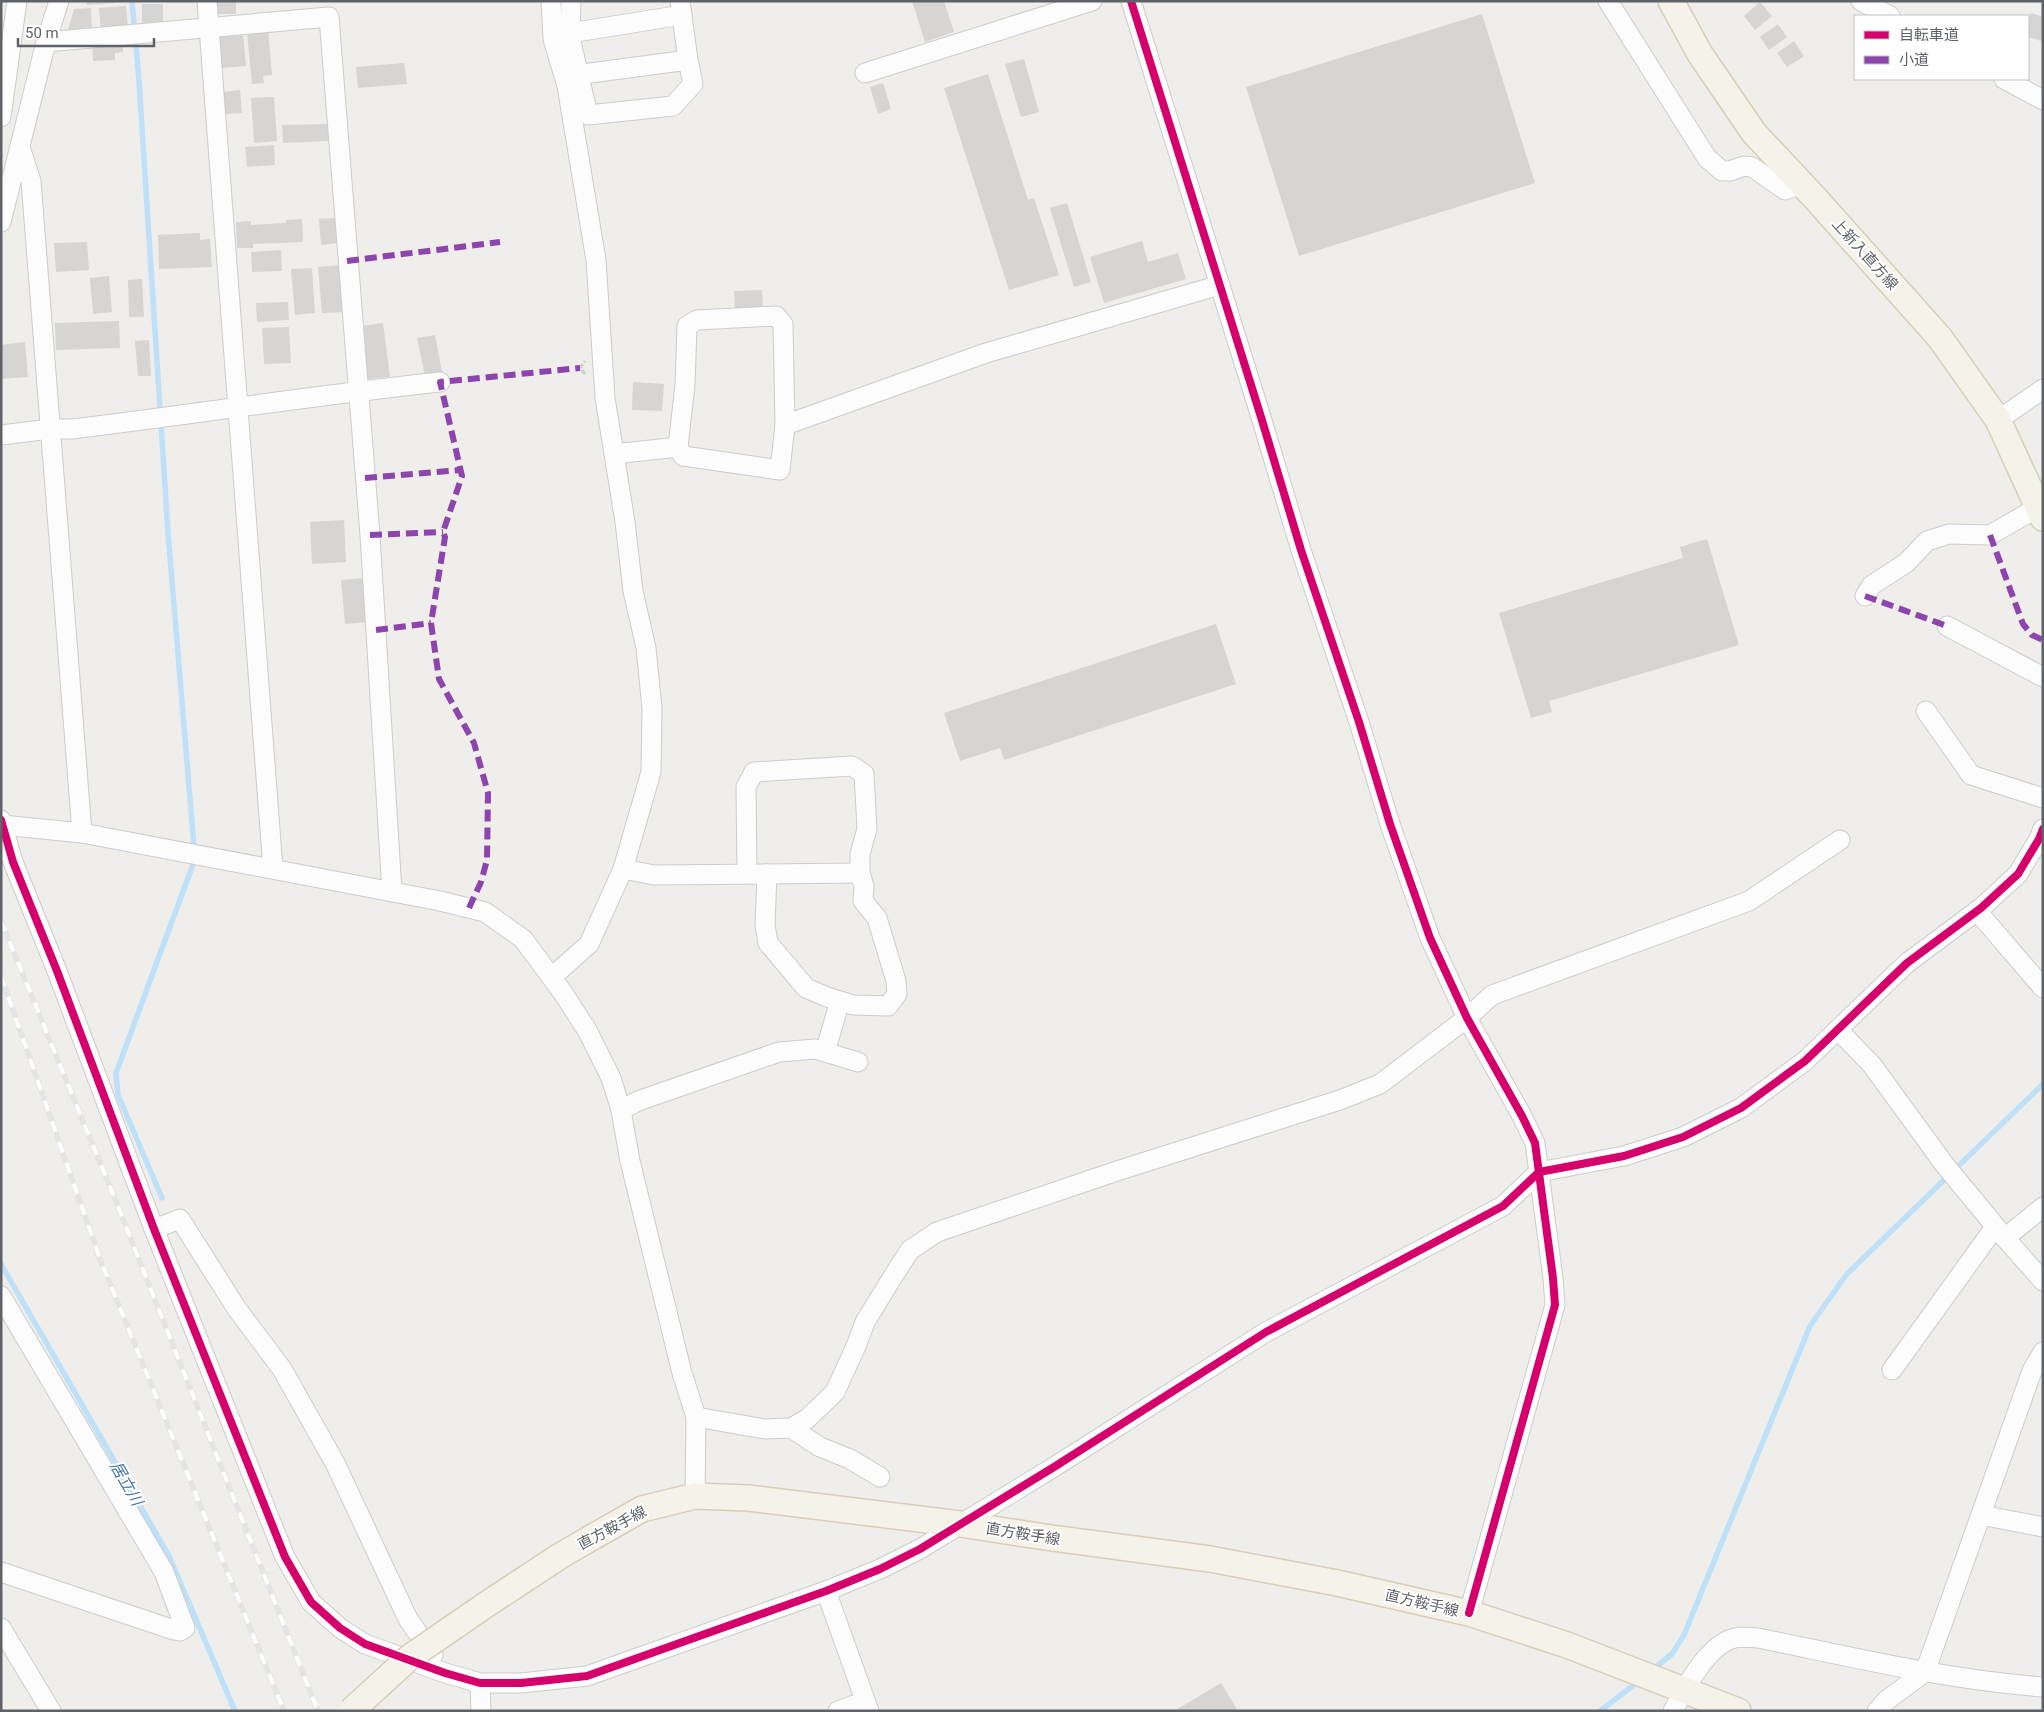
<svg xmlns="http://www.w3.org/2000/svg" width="2044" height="1712" viewBox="0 0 2044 1712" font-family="Roboto,'Noto Sans JP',sans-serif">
  <rect width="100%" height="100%" fill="#efeeea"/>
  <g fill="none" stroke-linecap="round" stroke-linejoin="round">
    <g stroke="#bfe0f9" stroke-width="5.5">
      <path d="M132 1 139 81 168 533 195 859 116 1073 118 1095 162 1198"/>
      <path d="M1 1264 169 1556 235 1711"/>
      <path d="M1652 1670 1672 1654 1684 1635 1810 1326 1846 1275 2043 1084"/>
      <path d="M1600 1711 1639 1681"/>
    </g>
  </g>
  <g fill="#d6d5d3">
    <path d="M86 1H114V3L87 5Z"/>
    <path d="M216 1H236V14H217Z"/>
    <path d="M912 1H944L954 32 925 42Z"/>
    <path d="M1760 2 1772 16 1755 30 1744 16Z"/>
    <rect x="142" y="4" width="21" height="20"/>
    <path d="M126 6 128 28 101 30 99 8Z"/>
    <path d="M91 8 92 31 67 33 74 9Z"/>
    <path d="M2031 13 2043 17V35L2041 41 2028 37V23Z"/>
    <path d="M1482 14 1535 183 1299 256 1246 87Z"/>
    <path d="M1778 24 1787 37 1769 50 1760 37Z"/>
    <path d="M268 31 272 75 263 76 264 83 252 84 247 33Z"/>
    <path d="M243 33 246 66 222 68 219 35Z"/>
    <path d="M1794 41 1804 56 1787 67 1777 53Z"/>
    <path d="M123 45V52L115 53V60L93 61 92 46Z"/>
    <path d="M1024 59 1039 112 1021 117 1005 64Z"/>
    <path d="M404 63 407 84 358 88 356 67Z"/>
    <path d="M988 74 1028 200 1034 198 1059 275 1009 290 944 88Z"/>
    <path d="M883 83 891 109 878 114 870 87Z"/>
    <path d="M240 90 242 113 225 114 223 92Z"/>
    <path d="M274 97 277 141 254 143 251 98Z"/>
    <path d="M328 124V141L283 143 282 125Z"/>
    <path d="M274 145 275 165 247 167 245 147Z"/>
    <path d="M1067 203 1091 282 1074 287 1050 208Z"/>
    <path d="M335 218 337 243 321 245 319 219Z"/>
    <path d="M302 219 303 242 253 244V248H237L236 222 251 221V225L286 223V220Z"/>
    <path d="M200 233V240L210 239 212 267 159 269 158 235Z"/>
    <path d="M1142 241 1148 262 1178 253 1186 279 1104 303 1090 257Z"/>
    <path d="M87 242 89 270 56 272 54 243Z"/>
    <path d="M281 250 282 271 252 272 251 252Z"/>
    <path d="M341 265 345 312 322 313 318 267Z"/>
    <path d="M312 268 315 313 295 315 291 269Z"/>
    <path d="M109 276 112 312 93 314 90 278Z"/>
    <path d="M142 279 144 317H129L128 280Z"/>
    <path d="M762 290 763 309 735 310 734 291Z"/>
    <path d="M288 302 289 320 257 322 256 303Z"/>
    <path d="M119 321 120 348 56 350 55 323Z"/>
    <path d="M383 323 390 377 368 379 361 326Z"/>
    <path d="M289 327 291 363 264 364 262 328Z"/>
    <path d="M435 335 442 372 425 376 417 338Z"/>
    <path d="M149 340 151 376H138L135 341Z"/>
    <path d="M25 342 28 377 1 379V345Z"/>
    <path d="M633 382 664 384 662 411 632 410Z"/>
    <path d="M344 520 346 562 312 564 310 522Z"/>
    <path d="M1707 539 1739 645 1549 701 1552 712 1531 718 1499 613 1683 558 1680 547Z"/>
    <path d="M365 578 369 622 345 624 341 580Z"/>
    <path d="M1216 624 1236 684 1004 760 1000 748 960 761 944 713Z"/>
    <path d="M1221 1683 1238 1711H1174Z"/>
  </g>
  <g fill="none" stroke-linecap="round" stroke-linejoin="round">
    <g stroke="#cbcccc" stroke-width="21">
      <g id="minor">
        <path d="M207 1 273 869"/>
        <path d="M551 1 553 39 567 86 596 260 605 398 625 522 633 591 646 648 652 708 651 772 623 869 589 944 552 977"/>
        <path d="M571 1 570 38 588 115 673 106 693 84 688 60 680 1"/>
        <path d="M1131 1 1261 417 1301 550 1359 722 1390 824 1430 938 1467 1018 1522 1116 1535 1143 1553 1278 1555 1305 1469 1613"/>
        <path d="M1608 1 1707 158 1722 171H1730L1744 166 1752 167 1785 190 1801 184"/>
        <path d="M1861 1 1890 16"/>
        <path d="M570 33 682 15"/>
        <path d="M46 42 329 17 370 535 392 892"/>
        <path d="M865 73 1092 1"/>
        <path d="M568 76 688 60"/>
        <path d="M2004 79 2043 100"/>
        <path d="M1 117 17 1"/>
        <path d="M20 147 31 181 82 833"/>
        <path d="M1 222 46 42 59 1"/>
        <path d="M1998 420 2043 389"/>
        <path d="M1 435 50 429H72C195 414 317 395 440 382"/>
        <path d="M678 447 685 385 687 326 697 320 776 316 783 324 785 425"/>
        <path d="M614 454 678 447 683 456 780 470 785 425 986 353 1220 285"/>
        <path d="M1865 596 1872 585 1906 563 1927 541 1949 534 1990 535 2037 508"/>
        <path d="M1947 626 2043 677"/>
        <path d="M1926 711 1971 775 2043 798"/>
        <path d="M1 820 13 862 57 971 154 1229 285 1557 311 1602 340 1628 365 1644 445 1673 480 1683H521L587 1676 826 1591 880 1569 920 1549 1054 1467 1266 1332 1503 1206 1539 1172 1624 1156 1683 1137 1741 1108 1805 1061 1907 963 1981 908 2018 874 2039 839 2043 829"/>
        <path d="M2 825 82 833 440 901 485 912 523 939 563 993 587 1030 611 1078 621 1110 630 1161 682 1373 696 1417 695 1496"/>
        <path d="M623 869 654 875 860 873"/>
        <path d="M747 873 746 787 754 772 852 766 864 774 867 829 860 854V873L864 886 863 901 877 918 896 981 897 994 888 1006 853 1005 827 997 806 988 768 943 765 925 767 874"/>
        <path d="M1977 911 2043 988"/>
        <path d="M1838 1030 1872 1065 1944 1164 2005 1238 2043 1281"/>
        <path d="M825 1052 840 1001"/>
        <path d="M621 1110 638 1101 779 1052 815 1049 858 1062"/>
        <path d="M154 1229 180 1219 237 1309 282 1369 335 1463 408 1619 433 1655"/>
        <path d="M2005 1238 2043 1207"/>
        <path d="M1 1296 164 1572 185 1628 180 1631 174 1630 1 1572"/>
        <path d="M1892 1370 1995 1227"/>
        <path d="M696 1417 764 1429 791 1428 807 1419 835 1392 857 1344 865 1322 892 1278 910 1250 937 1232 1117 1171 1340 1100 1380 1084 1467 1018 1492 995 1749 901 1840 840"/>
        <path d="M791 1428 820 1447 850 1459 880 1477"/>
        <path d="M1981 1515 2043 1527"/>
        <path d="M826 1591 869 1711"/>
        <path d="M1 1628 51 1711"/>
        <path d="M480 1683 481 1711"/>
        <path d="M838 1711 865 1701"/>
        <path d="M1673 1711C1685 1688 1708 1644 1735 1638 1742 1636 1751 1638 1758 1638 1852 1657 1947 1680 2043 1687"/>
        <path d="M1877 1711 1887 1700 1925 1672 2032 1371 2043 1352"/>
      </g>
    </g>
    <g stroke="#d7ceb8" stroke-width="28">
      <g id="major">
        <path d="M1671 1 1700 54 1754 133 1815 198 1940 338 1998 420 2043 518"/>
        <path d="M591 1538 642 1509 695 1496 748 1498 960 1524 1052 1538 1210 1559 1337 1583 1469 1613 1567 1645 1738 1711"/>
      </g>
    </g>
    <path stroke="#cacfcc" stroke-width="3" stroke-dasharray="5 2.5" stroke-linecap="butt" d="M585 374 580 368 585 361"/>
    <use href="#minor" stroke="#fdfcfc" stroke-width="19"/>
    <use href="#major" stroke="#f4f2e9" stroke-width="25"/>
    <g stroke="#e4e4e4" stroke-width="5.5">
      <g id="rail">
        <path d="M1 921 117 1204 318 1711"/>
        <path d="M1 976 100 1259 284 1711"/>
      </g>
    </g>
    <use href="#rail" stroke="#fff" stroke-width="4" stroke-dasharray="11" stroke-linecap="butt"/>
    <g stroke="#d7ceb8" stroke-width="28" stroke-linecap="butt">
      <path id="major-bridge" d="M351 1711 410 1657 487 1604 560 1556 591 1538"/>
    </g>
    <use href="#major-bridge" stroke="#f4f2e9" stroke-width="25"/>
    <g stroke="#8e44ad" stroke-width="6" stroke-dasharray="12 6" stroke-linecap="butt">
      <path d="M347 261 500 242"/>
      <path d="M365 478 461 470"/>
      <path d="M370 535 443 532"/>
      <path d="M1990 535 2023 624 2032 635 2043 640"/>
      <path d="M1865 596 1947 626"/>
      <path d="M376 630 431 623"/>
      <path d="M469 908 481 882 487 860 488 793 474 743 439 679 431 623 445 537 443 532 462 476 440 382 580 368"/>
    </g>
    <g stroke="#fff" stroke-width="11">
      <g id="cycleway">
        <path d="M1131 1 1261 417 1301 550 1359 722 1390 824 1430 938 1467 1018 1522 1116 1535 1143 1553 1278 1555 1305 1469 1613"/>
        <path d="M1 820 13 862 57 971 154 1229 285 1557 311 1602 340 1628 365 1644 445 1673 480 1683H521L587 1676 826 1591 880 1569 920 1549 1054 1467 1266 1332 1503 1206 1539 1172 1624 1156 1683 1137 1741 1108 1805 1061 1907 963 1981 908 2018 874 2039 839 2043 829"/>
      </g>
    </g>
    <use href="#cycleway" stroke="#d6006c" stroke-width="8"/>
  </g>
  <g text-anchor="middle" stroke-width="4" stroke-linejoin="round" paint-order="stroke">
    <g font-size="15" fill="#5f6368" stroke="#fff">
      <text transform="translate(1865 254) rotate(48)" y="5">上新入直方線</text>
      <text transform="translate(612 1528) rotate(-28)" y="5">直方鞍手線</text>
      <text transform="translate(1023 1534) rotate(9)" y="5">直方鞍手線</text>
      <text transform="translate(1422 1603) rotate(13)" y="5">直方鞍手線</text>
    </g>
    <g font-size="16" font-style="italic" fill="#4174aa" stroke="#fff">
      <text transform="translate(127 1483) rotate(60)" y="6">居立川</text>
    </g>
  </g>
  <rect width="2044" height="1712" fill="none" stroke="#5f6368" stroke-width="5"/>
  <rect x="1854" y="15" width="175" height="65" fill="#ffffff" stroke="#bfc1c3"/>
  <rect x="1864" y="31" width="25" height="8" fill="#d6006c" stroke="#bfc1c3"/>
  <text x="1899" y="40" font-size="15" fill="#5f6368">自転車道</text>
  <rect x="1864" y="56" width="25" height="8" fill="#8e44ad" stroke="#bfc1c3"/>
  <text x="1899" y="65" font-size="15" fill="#5f6368">小道</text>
  <path d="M18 38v8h136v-8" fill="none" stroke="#5f6368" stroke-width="2.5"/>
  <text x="25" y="38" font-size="15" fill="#5f6368" stroke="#ffffff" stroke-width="4" paint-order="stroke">50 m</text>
</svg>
